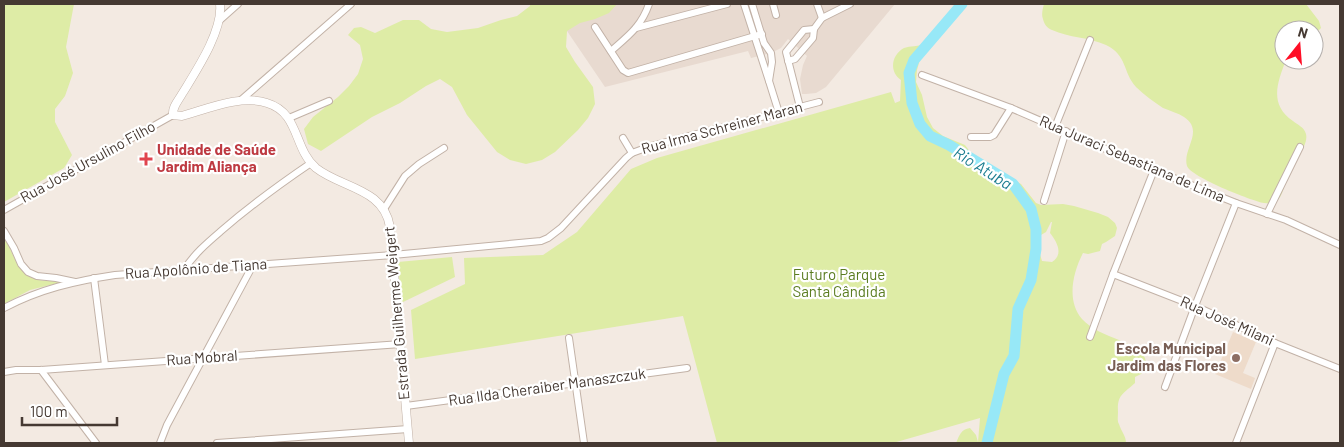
<svg xmlns="http://www.w3.org/2000/svg" width="1344" height="447" viewBox="0 0 1344 447" font-family="Barlow,sans-serif">
  <rect width="100%" height="100%" fill="#f3eae2"/>
  <path fill="#e8dad0" d="M564 4H895L826 87 816 93 806 94H802L800 79 803 65 807 56 788 39 781 48 771 53 751 58 748 51 605 87 567 31Z"/>
  <path fill="#eedbca" d="M1233 332 1256 342 1243 373 1255 378 1251 389 1215 374Z"/>
  <g fill="#deeca6" fill-rule="evenodd">
    <path d="M4 4H74L66 47 73 73 65 96 55 109V122L72 155 64 168 4 202Z"/>
    <path d="M530 4H617L609 13 595 19 580 23 567 31 566 47 575 62 593 87 595 104 588 118 578 130 555 152 542 160 526 164 510 160 497 152 467 115 452 87 440 79 426 86 400 103 372 117 321 151 308 144 304 129 313 117 338 97 349 86 358 74 363 59 360 45 348 35 354 28 361 27 375 33 403 20H419L431 29 447 32 478 28 501 20 517 16 530 6Z"/>
    <path d="M1044 4H1306L1319 21 1321 28 1314 35V30H1284V60H1286C1277 83 1269 105 1293 121 1298 125 1304 127 1306 134 1309 146 1292 164 1287 175 1284 183 1284 197 1275 202 1272 204 1268 203 1264 203 1252 201 1191 177 1187 166 1182 149 1205 131 1184 117 1178 113 1170 111 1163 108 1154 102 1144 95 1136 87 1122 71 1128 56 1106 45 1089 37 1069 38 1052 30 1047 28 1044 24 1043 19 1041 14 1043 8 1044 4Z"/>
    <path d="M924 45 917 70 916 82 922 95 927 117 933 128 943 136 965 145 974 157 1021 184 1036 203 1041 205 1063 204 1074 206 1098 213 1108 217 1115 223 1117 228 1115 236 1106 242 1102 244 1100 251 1088 254 1083 253C1073 272 1066 301 1082 319 1091 329 1106 335 1119 340 1127 344 1140 347 1144 356 1146 359 1146 364 1146 368L1141 374 1135 377V383C1123 394 1117 395 1118 412 1118 416 1117 421 1119 424 1121 431 1126 436 1126 443H956C959 436 961 429 970 428L976 435 978 442 980 418 893 443H717L683 316 415 359 411 310 465 284 464 258 543 255 577 232 631 169 657 158 891 92 895 103 900 101 901 80C889 72 891 55 904 48 910 46 918 46 924 45ZM1051 222H1052L1050 233C1057 242 1064 254 1052 262L1042 261 1040 254 1041 235 1046 232Z"/>
    <path d="M4 237C14 253 17 275 38 280 45 281 54 280 62 282L30 290 4 304Z"/>
    <path d="M452 257 455 277 401 303 398 262Z"/>
  </g>
  <g fill="none" stroke-linecap="round" stroke-linejoin="round">
    <path stroke="#97e8f7" stroke-width="11" d="M962 4 914 60 909 73 912 103 920 124 930 136 949 145 1013 184 1031 209 1036 229V249L1031 280 1018 309 1014 356 1004 374 987 443"/>
    <g stroke="#c2b2a7" stroke-width="8">
      <g id="minor">
        <path d="M744 4 769 81 772 62 771 53 764 43 752 4"/>
        <path d="M773 4 776 15"/>
        <path d="M817 4 822 18"/>
        <path d="M220 20 238 4"/>
        <path d="M595 27 623 70 628 73 762 34"/>
        <path d="M636 28 727 4"/>
        <path d="M611 51C628 36 641 27 649 4"/>
        <path d="M788 61 795 59 813 38 814 29 822 18 850 4"/>
        <path d="M922 75 1011 108 1154 170 1236 203 1286 220 1340 245"/>
        <path d="M769 81 779 113"/>
        <path d="M241 100 351 4"/>
        <path d="M800 107 786 52 804 30 814 29"/>
        <path d="M289 118 329 101"/>
        <path d="M1055 127 1090 40"/>
        <path d="M971 137H990L994 135 1011 108"/>
        <path d="M623 138 632 153"/>
        <path d="M1044 201 1066 131"/>
        <path d="M384 209 405 176 419 164 444 148"/>
        <path d="M4 210 173 115"/>
        <path d="M1267 214 1300 147"/>
        <path d="M4 231 14 248 21 264 28 272 37 276 56 278 75 282"/>
        <path d="M184 270C194 254 207 243 221 231 250 206 280 184 311 163"/>
        <path d="M1113 274 1195 306 1275 343 1340 369"/>
        <path d="M94 278 105 365"/>
        <path d="M4 308C40 289 75 281 115 275L393 255 541 241 548 238 561 228 626 158 632 153 651 146 819 102"/>
        <path d="M1090 337 1113 274 1154 170"/>
        <path d="M569 338 584 443"/>
        <path d="M41 370 96 443"/>
        <path d="M4 372 16 370H41L401 344"/>
        <path d="M1165 387 1195 306 1236 203"/>
        <path d="M406 406 687 368"/>
        <path d="M160 443 167 425 253 265"/>
        <path d="M217 443 408 429"/>
        <path d="M1236 443 1275 343"/>
      </g>
    </g>
    <g stroke="#c2b2a7" stroke-width="9">
      <path id="tertiary" d="M220 4C223 31 196 71 182 94 178 101 172 107 173 115L182 116C207 109 242 94 267 103 300 113 293 148 316 168 341 188 384 188 390 227L409 443"/>
    </g>
    <use href="#minor" stroke="#fff" stroke-width="6"/>
    <use href="#tertiary" stroke="#fff" stroke-width="8"/>
  </g>
  <path fill="#e0444e" stroke="#fff" stroke-width="2" d="M143.5 151.5h5v5h5v5h-5v5h-5v-5h-5v-5h5z"/>
  <circle fill="#8d6e63" stroke="#fff" stroke-width="2" cx="1236" cy="358" r="5"/>
  <g text-anchor="middle" stroke-width="4.5" stroke-linejoin="round" paint-order="stroke">
    <g font-size="15" fill="#453932" stroke="#fff">
      <text transform="translate(722 128) rotate(-15)" y="5">Rua Irma Schreiner Maran</text>
      <text transform="translate(1132 159) rotate(23)" y="5">Rua Juraci Sebastiana de Lima</text>
      <text transform="translate(88 162) rotate(-29)" y="5">Rua José Ursulino Filho</text>
      <text transform="translate(196 269) rotate(-4)" y="5">Rua Apolônio de Tiana</text>
      <text transform="translate(397 313) rotate(-95)" y="5">Estrada Guilherme Weigert</text>
      <text transform="translate(1227 321) rotate(24)" y="5">Rua José Milani</text>
      <text transform="translate(202 358) rotate(-4)" y="5">Rua Mobral</text>
      <text transform="translate(547 387) rotate(-8)" y="5">Rua Ilda Cheraiber Manaszczuk</text>
    </g>
    <g font-size="15" font-weight="bold" fill="#be3a42" stroke="#fff" text-anchor="start">
      <text x="157" y="155">Unidade de Saúde<tspan x="157" dy="17">Jardim Aliança</tspan></text>
    </g>
    <g font-size="15" fill="#5a7c20" stroke="#fff">
      <text x="839" y="280">Futuro Parque<tspan x="839" dy="17">Santa Cândida</tspan></text>
    </g>
    <g font-size="15" font-weight="bold" fill="#785e54" stroke="#fff" text-anchor="end">
      <text x="1226" y="354">Escola Municipal<tspan x="1226" dy="17">Jardim das Flores</tspan></text>
    </g>
    <g font-size="16" font-style="italic" fill="#1d7d90" stroke="#fff">
      <text transform="translate(983 168) rotate(32)" y="6">Rio Atuba</text>
    </g>
  </g>
  <rect width="1344" height="447" fill="none" stroke="#453932" stroke-width="10"/>
  <g transform="translate(1299 45) rotate(17)"><circle r="24" fill="#ffffff" stroke="#b5b0ad"/>
  <path d="M0-4L9 19L0 12L-9 19Z" fill="#ff0e26"/>
  <text y="-8" font-size="14" font-weight="bold" text-anchor="middle" fill="#453932">N</text>
  </g>
  <path d="M22 417v8h95v-8" fill="none" stroke="#453932" stroke-width="2.5"/>
  <text x="30" y="417" font-size="15" fill="#453932" stroke="#ffffff" stroke-width="4" paint-order="stroke">100 m</text>
</svg>
